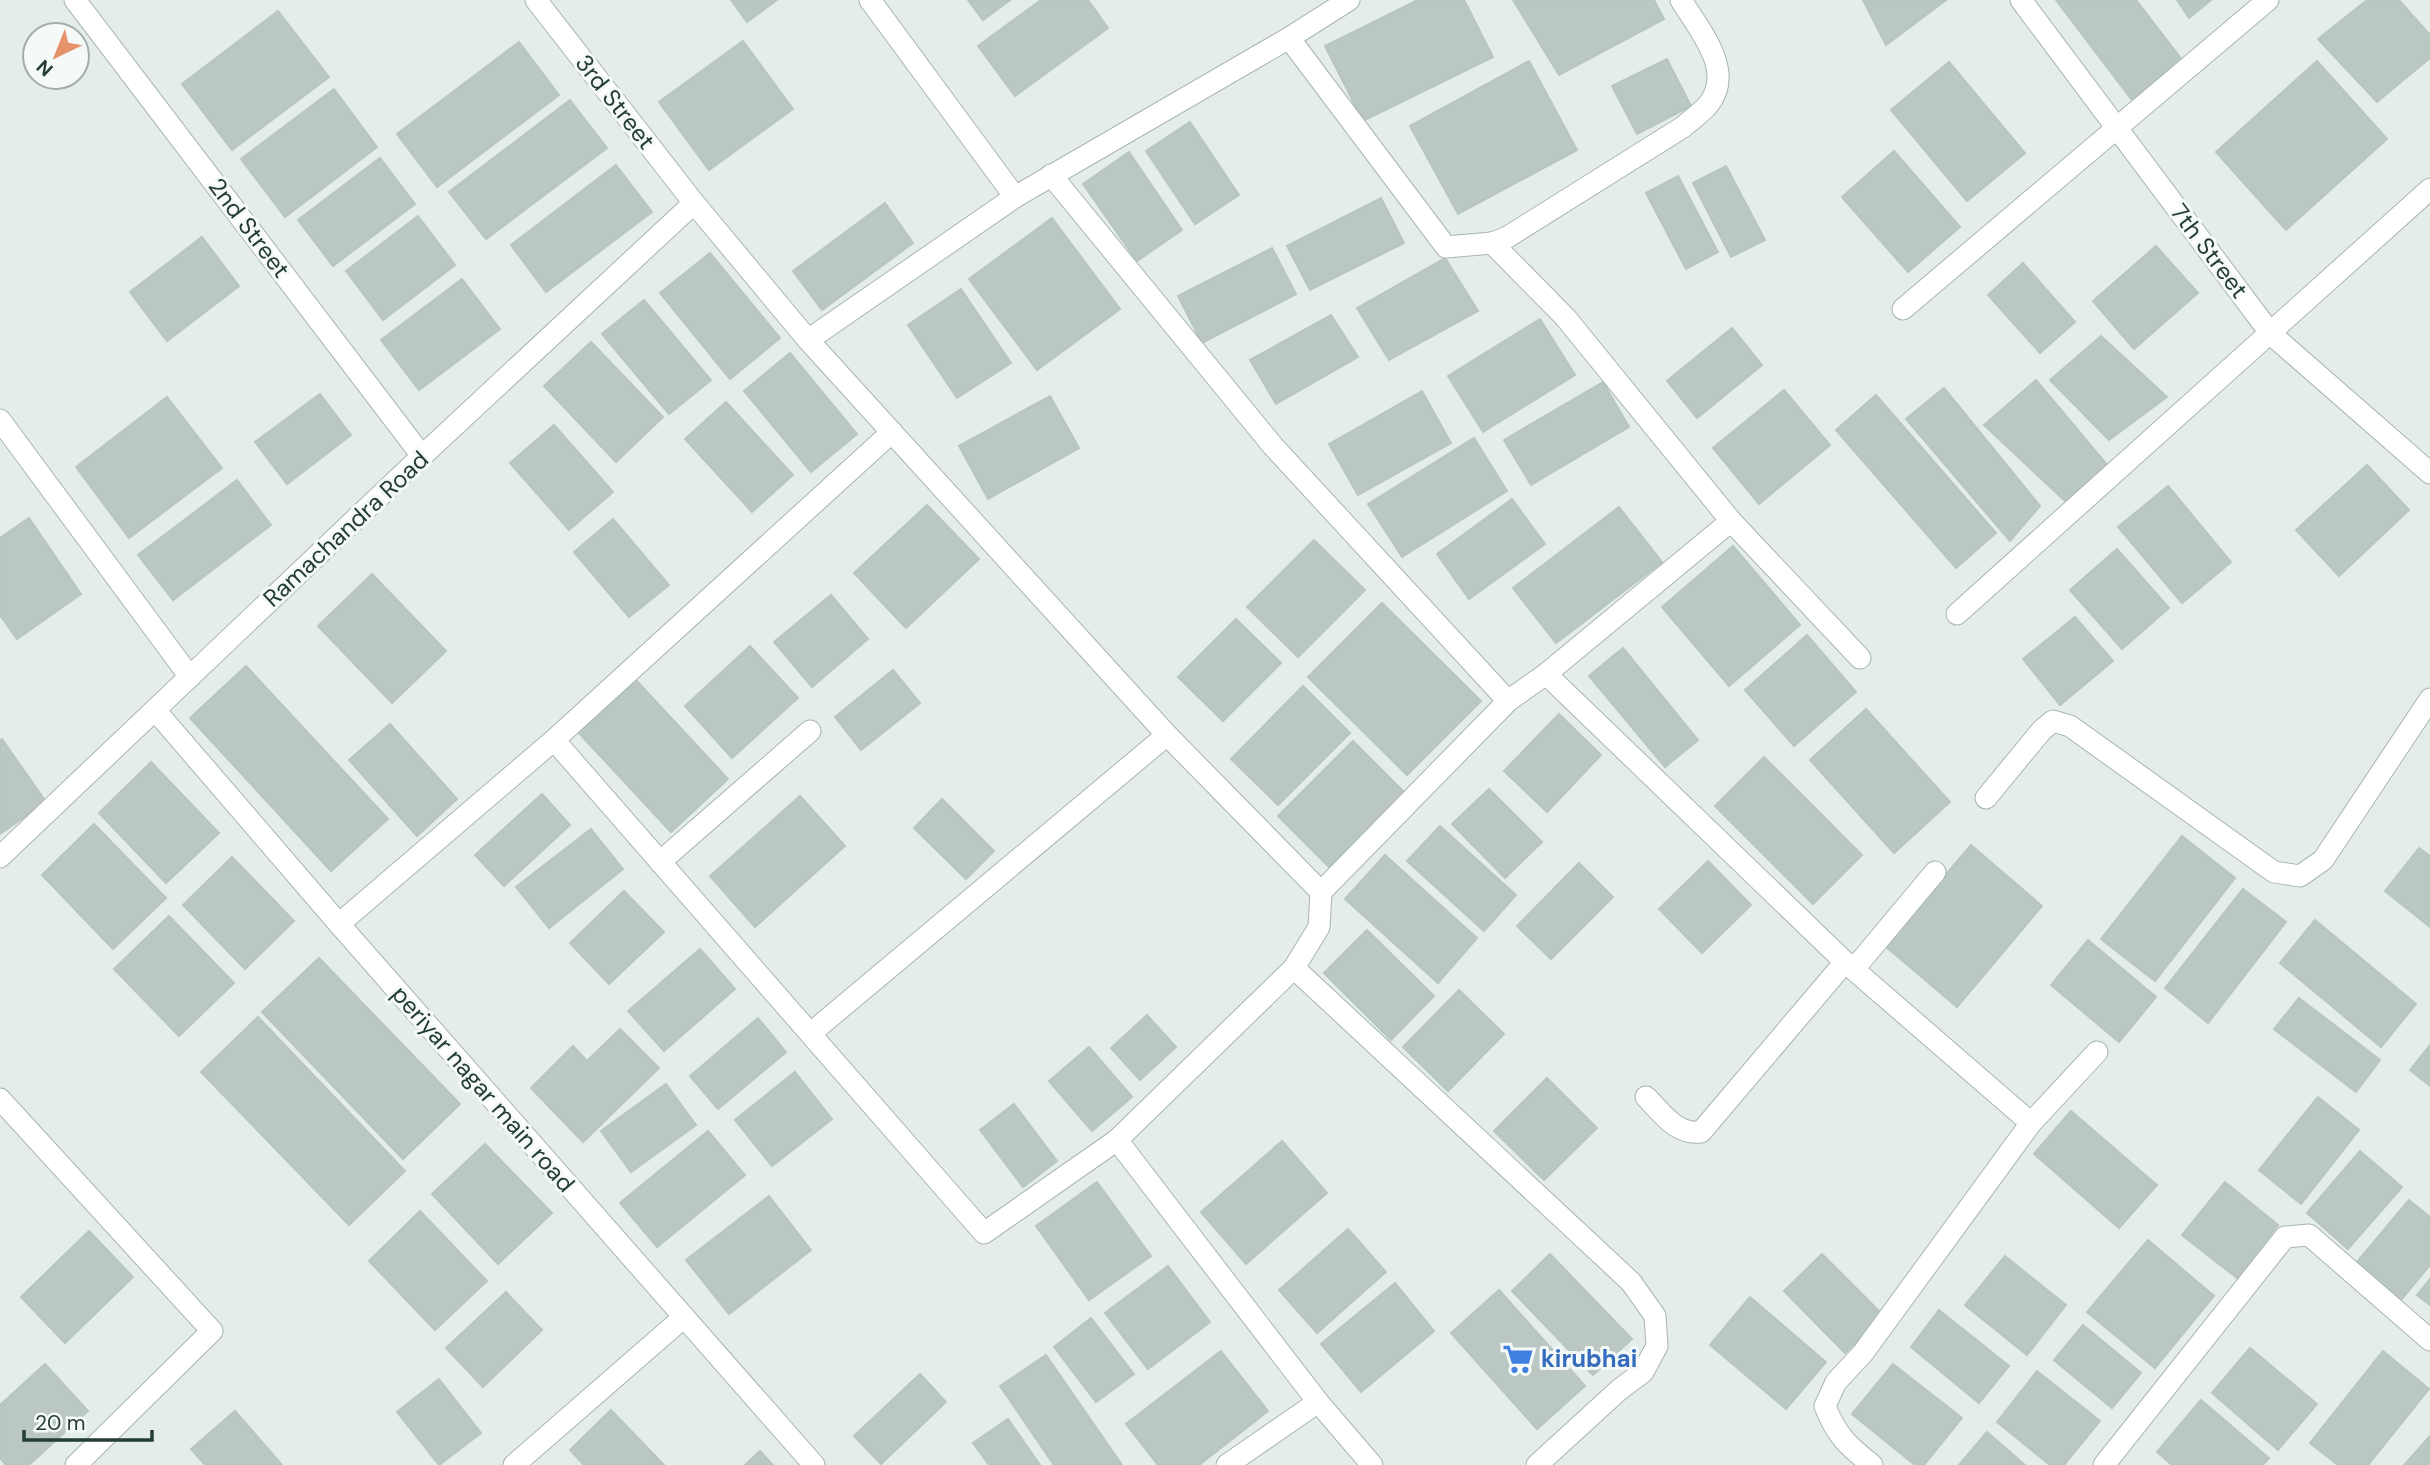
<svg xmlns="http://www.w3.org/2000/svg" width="2430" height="1465" viewBox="0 0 2430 1465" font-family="'DM Sans',sans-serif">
  <rect width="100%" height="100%" fill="#e5edea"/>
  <g fill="#bac7c3" stroke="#b8c6c1" stroke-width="2">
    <path d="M731 0H777L747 22Z"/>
    <path d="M968 0H1010L983 20Z"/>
    <path d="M1041 0H1088L1108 28 1015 96 978 46Z"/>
    <path d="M1418 0H1464L1493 57 1363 121 1325 46Z"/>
    <path d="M1513 0H1654L1664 19 1559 75Z"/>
    <path d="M1863 0H1946L1886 45Z"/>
    <path d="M2056 0H2136L2186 65 2135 104Z"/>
    <path d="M2177 0H2211L2189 18Z"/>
    <path d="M2367 0H2399L2430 35V58L2377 102 2318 39Z"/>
    <path d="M278 11 329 77 232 150 182 84Z"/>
    <path d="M743 41 793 109 709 170 659 102Z"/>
    <path d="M519 42 559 95 437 187 397 134Z"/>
    <path d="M1667 59 1691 106 1637 134 1612 86Z"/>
    <path d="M1529 61 1577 150 1458 214 1410 126Z"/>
    <path d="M2317 61 2387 139 2286 230 2216 152Z"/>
    <path d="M1949 62 2025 153 1967 201 1891 110Z"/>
    <path d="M334 89 377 147 285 217 241 159Z"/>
    <path d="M570 100 607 148 486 239 449 192Z"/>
    <path d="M1190 122 1239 195 1195 224 1146 151Z"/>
    <path d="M1894 151 1960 227 1908 272 1842 197Z"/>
    <path d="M1129 152 1182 230 1137 261 1083 184Z"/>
    <path d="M380 158 415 204 333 266 298 220Z"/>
    <path d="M616 165 652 212 546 292 511 245Z"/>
    <path d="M1726 166 1765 240 1731 257 1693 183Z"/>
    <path d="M1678 176 1718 252 1686 269 1646 193Z"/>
    <path d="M1381 198 1404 243 1310 290 1287 246Z"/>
    <path d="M885 203 913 243 822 310 793 271Z"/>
    <path d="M418 216 455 265 383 320 346 271Z"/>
    <path d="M1052 218 1120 309 1037 370 969 279Z"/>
    <path d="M202 237 239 286 167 341 130 292Z"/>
    <path d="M2156 246 2198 293 2134 349 2093 301Z"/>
    <path d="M1272 248 1296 294 1202 343 1178 296Z"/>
    <path d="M710 253 780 338 730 379 660 293Z"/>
    <path d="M1445 258 1478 311 1389 360 1357 308Z"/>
    <path d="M2023 263 2075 322 2040 353 1988 295Z"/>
    <path d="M462 279 500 329 419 390 381 340Z"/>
    <path d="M961 289 1011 363 957 398 908 325Z"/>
    <path d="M644 300 711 380 669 414 602 334Z"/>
    <path d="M1331 315 1358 357 1276 404 1250 360Z"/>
    <path d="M1540 319 1575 375 1483 432 1448 376Z"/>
    <path d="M1732 328 1762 365 1697 418 1667 381Z"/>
    <path d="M2101 336 2167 397 2109 440 2050 380Z"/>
    <path d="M591 342 663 417 616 462 544 386Z"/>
    <path d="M790 353 857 434 811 472 744 391Z"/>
    <path d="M2036 380 2109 467 2066 502 1984 425Z"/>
    <path d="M1603 382 1629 427 1531 485 1504 440Z"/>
    <path d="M1944 388 2040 506 2010 541 1906 419Z"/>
    <path d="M1784 390 1830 445 1759 504 1713 448Z"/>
    <path d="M1422 391 1451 443 1358 495 1329 444Z"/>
    <path d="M320 394 351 435 287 484 255 442Z"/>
    <path d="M1876 395 1996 533 1956 568 1836 430Z"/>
    <path d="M1050 396 1079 448 988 499 959 446Z"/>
    <path d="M167 397 222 468 129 538 76 467Z"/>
    <path d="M726 402 793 475 752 512 685 439Z"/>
    <path d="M554 425 613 492 569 530 510 463Z"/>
    <path d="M1474 438 1507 491 1402 557 1368 504Z"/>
    <path d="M2367 465 2409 510 2339 576 2296 530Z"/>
    <path d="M237 480 271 525 173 600 138 555Z"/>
    <path d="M2168 486 2231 562 2182 603 2118 527Z"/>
    <path d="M1512 499 1545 544 1469 599 1437 554Z"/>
    <path d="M927 505 979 559 906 628 854 573Z"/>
    <path d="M1619 507 1662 562 1556 643 1513 588Z"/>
    <path d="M29 518 81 594 17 639 0 615V538Z"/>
    <path d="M613 519 669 585 629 617 574 552Z"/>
    <path d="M1314 540 1365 590 1298 657 1247 607Z"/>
    <path d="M1733 546 1800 625 1729 686 1662 607Z"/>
    <path d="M2117 549 2169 608 2122 649 2070 590Z"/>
    <path d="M372 574 446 651 392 703 318 626Z"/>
    <path d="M831 595 868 639 812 687 774 642Z"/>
    <path d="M1382 603 1481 701 1407 775 1308 677Z"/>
    <path d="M2075 617 2113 661 2060 705 2023 659Z"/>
    <path d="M1236 619 1281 663 1223 721 1178 677Z"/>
    <path d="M1807 635 1856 692 1794 746 1745 690Z"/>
    <path d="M750 646 798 698 732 758 685 706Z"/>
    <path d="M1623 648 1698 740 1665 767 1589 676Z"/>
    <path d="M246 666 388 819 331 871 190 718Z"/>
    <path d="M893 670 920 703 861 750 835 717Z"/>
    <path d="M634 678 728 779 671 832 577 731Z"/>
    <path d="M1303 686 1350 733 1278 805 1231 759Z"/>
    <path d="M1866 709 1950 802 1894 853 1810 760Z"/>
    <path d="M1559 714 1601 755 1547 812 1504 771Z"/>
    <path d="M390 724 457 799 417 836 349 760Z"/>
    <path d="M2 739 46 802 0 834V741Z"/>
    <path d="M1353 741 1405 793 1331 869 1278 816Z"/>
    <path d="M1764 757 1862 855 1813 904 1715 806Z"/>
    <path d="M151 762 219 833 166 883 99 813Z"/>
    <path d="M1489 789 1542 842 1505 878 1452 824Z"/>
    <path d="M542 794 570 825 504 886 475 855Z"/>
    <path d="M800 796 845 846 755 927 710 876Z"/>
    <path d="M942 799 994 851 966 879 914 828Z"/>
    <path d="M94 824 166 898 113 949 42 875Z"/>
    <path d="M1440 826 1516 895 1484 931 1407 861Z"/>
    <path d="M591 829 623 869 549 928 516 887Z"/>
    <path d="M2182 836 2235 878 2155 981 2101 939Z"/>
    <path d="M1971 845 2042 906 1957 1007 1885 946Z"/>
    <path d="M2419 848 2430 856V927L2385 891Z"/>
    <path d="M1385 855 1477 938 1438 983 1345 899Z"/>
    <path d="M232 857 294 921 245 969 183 905Z"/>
    <path d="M1708 861 1751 905 1702 953 1659 909Z"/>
    <path d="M1579 863 1613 897 1551 959 1517 926Z"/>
    <path d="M2243 889 2286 922 2208 1023 2165 988Z"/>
    <path d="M624 891 664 932 609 984 570 943Z"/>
    <path d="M169 916 234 983 179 1036 114 969Z"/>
    <path d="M2315 920 2416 1004 2381 1047 2280 963Z"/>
    <path d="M1367 930 1434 996 1391 1040 1324 973Z"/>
    <path d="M2088 940 2156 997 2119 1042 2051 985Z"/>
    <path d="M700 949 735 989 664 1051 628 1011Z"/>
    <path d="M319 958 460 1104 403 1159 262 1012Z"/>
    <path d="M1459 990 1504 1034 1448 1091 1403 1047Z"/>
    <path d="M2299 998 2380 1060 2356 1092 2274 1029Z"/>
    <path d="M1147 1015 1176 1047 1140 1080 1111 1048Z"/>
    <path d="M258 1017 405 1171 349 1225 201 1072Z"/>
    <path d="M758 1018 786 1052 718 1109 690 1076Z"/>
    <path d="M620 1029 659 1068 583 1142 531 1088 573 1046 587 1061Z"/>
    <path d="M2430 1045V1086L2410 1070Z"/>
    <path d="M1089 1047 1132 1097 1092 1131 1049 1081Z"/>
    <path d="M795 1072 832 1119 772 1166 735 1120Z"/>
    <path d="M1547 1078 1597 1128 1544 1180 1494 1131Z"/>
    <path d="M666 1084 696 1125 631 1172 601 1131Z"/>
    <path d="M2318 1097 2359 1130 2301 1204 2259 1170Z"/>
    <path d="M1014 1104 1057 1161 1023 1187 980 1130Z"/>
    <path d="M2071 1111 2157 1185 2119 1228 2034 1154Z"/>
    <path d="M708 1131 745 1175 657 1247 620 1203Z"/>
    <path d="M1282 1141 1327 1193 1246 1264 1201 1212Z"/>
    <path d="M485 1144 552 1213 498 1264 432 1194Z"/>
    <path d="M2360 1151 2402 1187 2348 1249 2307 1213Z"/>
    <path d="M1097 1182 1151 1256 1089 1300 1036 1226Z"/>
    <path d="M2225 1182 2278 1225 2237 1278 2182 1235Z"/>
    <path d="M769 1196 811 1250 729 1314 686 1260Z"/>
    <path d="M2409 1200 2430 1217V1265L2401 1300 2356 1263Z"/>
    <path d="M420 1211 487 1281 435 1330 369 1261Z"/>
    <path d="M1348 1229 1386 1272 1317 1333 1279 1290Z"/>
    <path d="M89 1231 133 1277 65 1343 21 1297Z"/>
    <path d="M2148 1240 2214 1296 2155 1368 2087 1312Z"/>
    <path d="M1550 1254 1632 1339 1593 1375 1512 1291Z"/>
    <path d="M1822 1254 1883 1315 1845 1353 1784 1291Z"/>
    <path d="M2005 1256 2066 1305 2027 1355 1965 1305Z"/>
    <path d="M1168 1266 1210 1322 1148 1369 1105 1313Z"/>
    <path d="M2430 1279V1305L2417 1295Z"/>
    <path d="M1395 1283 1434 1331 1361 1392 1321 1344Z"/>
    <path d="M1499 1290 1585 1386 1537 1429 1451 1333Z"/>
    <path d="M506 1292 542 1330 483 1387 446 1348Z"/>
    <path d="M1750 1297 1826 1362 1786 1409 1710 1345Z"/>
    <path d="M1939 1310 2009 1366 1979 1403 1911 1347Z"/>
    <path d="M1091 1318 1134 1374 1096 1402 1054 1347Z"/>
    <path d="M2083 1325 2141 1373 2112 1408 2054 1360Z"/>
    <path d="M2250 1348 2317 1404 2278 1450 2212 1393Z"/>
    <path d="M1221 1351 1268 1411 1199 1465H1158L1126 1424Z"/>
    <path d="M2383 1351 2429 1389 2368 1465H2338L2310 1443Z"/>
    <path d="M1046 1355 1122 1465H1054L1000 1386Z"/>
    <path d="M45 1364 88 1411 29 1465H6L0 1458V1405Z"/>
    <path d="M1893 1364 1962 1418 1924 1465H1915L1852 1414Z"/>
    <path d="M2037 1371 2100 1421 2064 1465H2050L1997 1422Z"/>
    <path d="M920 1374 946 1402 881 1464 854 1436Z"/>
    <path d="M439 1379 481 1433 439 1465 397 1412Z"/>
    <path d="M2201 1400 2269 1458 2263 1465H2172L2157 1452Z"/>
    <path d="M611 1410 664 1465H584L570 1450Z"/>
    <path d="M235 1411 282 1465H205L191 1449Z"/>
    <path d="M1008 1419 1040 1465H989L973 1443Z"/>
    <path d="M1987 1432 2025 1465H1959Z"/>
    <path d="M2430 1436V1465H2404Z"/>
    <path d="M760 1451 773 1465H745Z"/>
  </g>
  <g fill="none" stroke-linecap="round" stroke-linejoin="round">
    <g stroke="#a8b5b1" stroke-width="23">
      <g id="minor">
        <path d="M75 0 422 456"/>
        <path d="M536 0 694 203 808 340 1167 735 1321 892 1508 701 1546 674 1731 521"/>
        <path d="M870 0 1015 197"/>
        <path d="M2021 0 2271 334 2430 473"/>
        <path d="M1289 38 1446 247 1492 243 1565 317 1731 521 1860 658"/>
        <path d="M1051 175 1273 446 1508 701"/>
        <path d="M1492 243 1506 238 1683 127C1691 120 1701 113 1708 105 1736 71 1699 30 1681 0"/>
        <path d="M1903 309 2268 0"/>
        <path d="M808 340 1015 197 1289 38 1349 0"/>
        <path d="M0 420 190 677"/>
        <path d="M1957 614 2430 189"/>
        <path d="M1546 674 1845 962 2031 1123"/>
        <path d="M155 710 339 924 814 1465"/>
        <path d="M554 740 984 1233 1117 1140 1294 968 1319 927 1321 892"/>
        <path d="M1986 798 2042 730 2053 721 2070 726 2274 872 2300 876 2323 860 2430 699"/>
        <path d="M0 857 422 456 694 203"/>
        <path d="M660 862 810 731"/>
        <path d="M339 924 554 740 892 432"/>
        <path d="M1294 968 1631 1282 1655 1316 1657 1346 1643 1372 1619 1390 1537 1465"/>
        <path d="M1854 969 1935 872"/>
        <path d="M811 1033 1167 735"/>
        <path d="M1646 1097C1662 1113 1676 1135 1701 1132L1845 962"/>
        <path d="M0 1099 212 1331 76 1465"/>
        <path d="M1117 1140 1318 1402 1372 1465"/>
        <path d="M514 1465 684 1317"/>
        <path d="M1227 1465 1318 1402"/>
        <path d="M1872 1465C1848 1446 1836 1435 1825 1406L1836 1382 1863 1353 2031 1123 2097 1052"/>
        <path d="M2104 1465 2285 1237 2309 1235 2430 1340"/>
      </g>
    </g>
    <use href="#minor" stroke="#fff" stroke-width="21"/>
  </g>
  <defs>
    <g id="supermarket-bare" transform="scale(2.415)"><path d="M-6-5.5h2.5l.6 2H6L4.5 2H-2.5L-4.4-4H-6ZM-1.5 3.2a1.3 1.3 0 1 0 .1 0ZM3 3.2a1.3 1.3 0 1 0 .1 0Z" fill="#3f7fe0" stroke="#f5f9f7" stroke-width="2.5" paint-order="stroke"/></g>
  </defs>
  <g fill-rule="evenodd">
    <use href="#supermarket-bare" x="1518" y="1359"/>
  </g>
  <g text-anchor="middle" stroke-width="6" stroke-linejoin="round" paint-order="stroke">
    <g font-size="24" fill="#253d38" stroke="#f5f9f7">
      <text transform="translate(615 102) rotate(52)" y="8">3rd Street</text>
      <text transform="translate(249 228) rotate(53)" y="8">2nd Street</text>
      <text transform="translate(2209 251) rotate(53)" y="8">7th Street</text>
      <text transform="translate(346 529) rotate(-43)" y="8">Ramachandra Road</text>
      <text transform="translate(483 1089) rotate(49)" y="8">periyar nagar main road</text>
    </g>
    <g font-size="24" font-weight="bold" fill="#366cbe" stroke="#f5f9f7" text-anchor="start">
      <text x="1541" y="1367">kirubhai</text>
    </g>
  </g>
  <g transform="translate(56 56) rotate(223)"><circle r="33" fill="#f5f9f7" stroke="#a2aeab" stroke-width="2"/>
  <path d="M0-5L12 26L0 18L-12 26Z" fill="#e6926a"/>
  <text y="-10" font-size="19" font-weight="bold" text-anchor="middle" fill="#253d38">N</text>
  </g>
  <path d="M24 1430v10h128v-10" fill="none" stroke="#253d38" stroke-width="3.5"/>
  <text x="35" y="1430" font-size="21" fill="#253d38" stroke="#f5f9f7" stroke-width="5" paint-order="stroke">20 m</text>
</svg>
